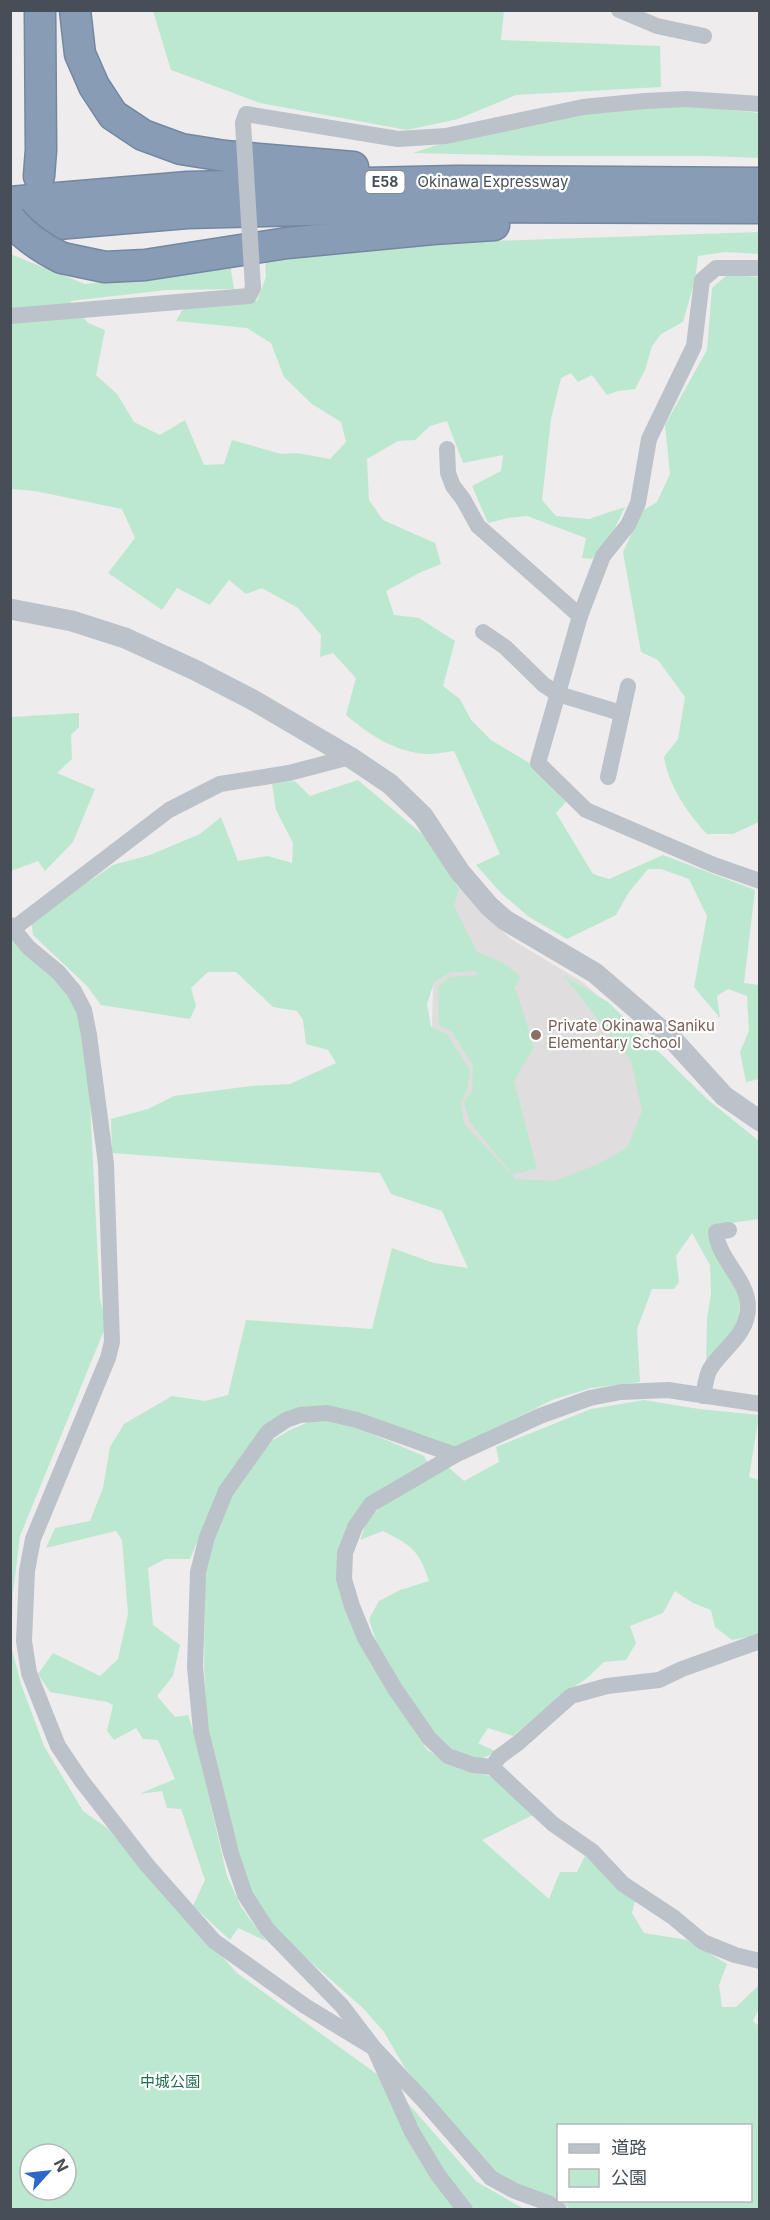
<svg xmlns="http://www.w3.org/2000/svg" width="770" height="2220" viewBox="0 0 770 2220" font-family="Inter,'Noto Sans JP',sans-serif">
  <rect width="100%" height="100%" fill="#eeecec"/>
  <path fill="#dfdddd" d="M459 885 478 908 511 939 584 983 645 1040 657 1120 635 1160 561 1185 516 1183 464 1125 432 1029 433 983Z"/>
  <g fill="#bde8d0" fill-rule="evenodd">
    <path d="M153 11H504L501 40 660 46 661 87 516 95 458 119 407 130 260 103 171 70Z"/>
    <path d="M686 105 759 113V158L710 156H538L413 153 449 141 585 113Z"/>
    <path d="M759 232V254L726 252 698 256 695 280 683 322 661 334 652 346 645 370 635 389 618 391 607 395 592 375 578 382 571 373 561 378 551 419 542 500 556 516 589 519 625 507 614 530 592 559 582 558 586 538 527 516 508 518 488 523 472 486 501 471 503 455 463 463 447 421 430 426 415 440 398 441 367 459 369 500 383 520 435 543 441 564 419 573 386 591 394 615 419 618 455 641 443 686 460 699 471 720 491 740 531 764 566 802 556 813 593 874 609 879 663 855 755 890 744 983 759 985V1079L746 1082 740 1052 749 1031 747 996 728 989 717 996 720 1018 694 987 707 916 689 879 661 869H648L629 892 616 915 567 939 529 917 501 893 476 865 500 854 454 751C445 752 435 754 426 754 395 752 368 734 346 715L356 678 333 653 320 657 321 635 298 608 262 588 246 594 229 580 210 605 177 588 162 610 108 573 135 538 122 509 35 491 11 489 10 254 85 284 154 277 230 264 234 289 167 290 70 301 88 323 105 330 96 375 117 394 134 422 160 435 185 420 204 465 224 464 232 440 281 454 297 453 330 459 346 442 341 422 312 404 284 377 271 343 247 328 176 321 183 309 257 301 266 277 265 258 400 244Z"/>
    <path d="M727 275 759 277V822L733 834H707C687 812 669 787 664 757L678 739 685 697 658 660 641 652 623 552 642 511 657 502 670 474 665 425 707 350 712 288Z"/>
    <path d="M79 713V727L71 735 72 759 57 773 95 789 73 842 45 871 38 861 11 871V717Z"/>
    <path d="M358 780 429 840 459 889 454 906 477 952 502 962 520 976 514 989 516 990 534 1047 514 1081 537 1169 512 1174 469 1121 464 1101 472 1091 473 1066 452 1032 439 1025 438 987 450 977 478 975 475 971 451 972 434 982 427 1004 431 1027 447 1034 470 1070 467 1089 461 1103 464 1124 516 1179 554 1181 596 1165 627 1148 642 1111 631 1061 564 976 608 1002 707 1099 759 1141V1219L710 1226 712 1241 740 1296 739 1321 706 1364 707 1319 711 1294 710 1265 692 1233 676 1256 679 1282 674 1289H652L637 1329 640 1382 591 1388 552 1400 455 1449 330 1406 266 1425 212 1509 190 1559H165L148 1568 153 1625 180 1645 173 1676 157 1696 175 1717 188 1715 195 1737 227 1876 241 1907 266 1941 238 1928 230 1940 193 1906 205 1880 181 1809 167 1808 162 1791 139 1794 175 1779 158 1740 143 1739 136 1728 114 1740 107 1731 113 1705 107 1702 50 1692 38 1674 53 1653 100 1676 118 1659 128 1614 122 1540 116 1531 46 1548 55 1528 90 1521 103 1488 110 1447 124 1424 172 1396 205 1401 228 1395 246 1320 372 1329 392 1248 434 1263 468 1268 442 1211 391 1194 380 1173 112 1153 111 1119 148 1109 174 1096 251 1086 290 1084 336 1063 328 1050 306 1044 303 1020 297 1011 273 1007 236 972H208L191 988 196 1006 190 1019 101 1005 87 986 33 935 31 921 113 865 150 855 200 834 221 817 238 861 268 856 292 863 293 843 276 810 272 784 295 781 310 796Z"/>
    <path d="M10 933 60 982 76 1010 87 1045 100 1300 107 1323 20 1536 13 1593 11 1646 21 1684 44 1746 83 1811 107 1828 237 1973 392 2085 477 2182 524 2209H11ZM30 2154H66V2190H30Z"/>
    <path d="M644 1400 699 1409 759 1415 749 1477 759 1480V1635L732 1640 715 1627 711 1610 693 1603 675 1591 663 1613 630 1626 636 1643 626 1660 604 1662 586 1679 561 1695 513 1736 488 1728 478 1743 497 1752 478 1760 456 1752 431 1729 400 1685 377 1644 369 1619 379 1601 400 1590 429 1581C419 1550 411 1545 383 1531L360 1540 367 1521 389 1498 447 1466 464 1481 499 1462 496 1447 591 1409Z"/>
    <path d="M318 1418 351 1425 424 1456 428 1463 364 1502 346 1527 339 1556 396 1703 427 1750 461 1769 493 1777 533 1815 482 1840 549 1899 560 1872H577L585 1856 635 1901 632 1913 644 1933 687 1940 727 1964 719 1985 722 2007H736L759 1985V2008L753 2021 760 2027 759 2209 572 2210 560 2201 750 2200V2126H558V2200L524 2189 496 2173 477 2154 405 2068 384 2032 364 2009 278 1933 250 1889 232 1829 207 1722 204 1665 205 1569 221 1518 238 1483 266 1444 290 1430Z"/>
  </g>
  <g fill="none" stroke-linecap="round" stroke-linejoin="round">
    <g stroke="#7387a1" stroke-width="33">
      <g id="motorway">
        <path d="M75 10 80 54 94 86 113 115 143 135 181 149 225 156 353 167"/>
        <path d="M39 176 41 150 40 10"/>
        <path d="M10 202 188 187 456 181 760 183"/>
        <path d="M10 228 187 213 432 207 760 208"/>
        <path d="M62 258 105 267 145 265 287 243 433 229 494 225"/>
      </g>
    </g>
    <g stroke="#bbc2ca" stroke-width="16">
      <path d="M619 10 657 26 704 36"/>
      <path d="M243 123 246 114 398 139 446 136 583 107 645 101 686 99 760 104"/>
      <path d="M760 268H716L702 280 694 346 649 439 638 503 628 525 603 556 580 616 538 763 586 810 714 865 760 881"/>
      <path d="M10 316 249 296 253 288"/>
      <path d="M447 449 448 473 453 486 463 499 478 526 580 616"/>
      <path d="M483 632 505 647 544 685 558 694 621 713"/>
      <path d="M608 777 628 686"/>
      <path d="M10 925 29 948 58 972 74 991 84 1010 89 1035 106 1164 112 1342 108 1358 33 1539 27 1571 24 1641 29 1673 58 1746 81 1780 147 1865 214 1941 305 2006 374 2048 412 2132 438 2175 465 2210"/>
      <path d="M13 929 169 810 220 784 289 773 350 757"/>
      <path d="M703 1396C705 1387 706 1376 710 1369 723 1348 748 1335 748 1307 748 1279 718 1260 716 1232L729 1230"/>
      <path d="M760 1404 668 1390 621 1392 590 1398 540 1416 455 1455 371 1504 355 1527 345 1553 344 1579 352 1606 365 1638 395 1689 429 1738 448 1756 473 1765 492 1767 553 1824 592 1851 623 1884 673 1917 703 1942 735 1955 760 1961"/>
      <path d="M455 1455 357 1420 327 1413 300 1415 286 1420 268 1432 226 1491 207 1537 198 1572 195 1667 201 1731 231 1853 245 1895 267 1929 342 2006 374 2048 424 2101 491 2178 515 2191 548 2203 559 2210"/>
      <path d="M492 1767 499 1757 518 1743 571 1696 607 1686 659 1680 682 1669 760 1641"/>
    </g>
    <path stroke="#bbc2ca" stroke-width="21" d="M10 609 72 621 125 638 195 670 253 700 350 757 390 784 423 816 460 872 489 906 505 920 595 973 675 1042 724 1096 760 1121"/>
    <use href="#motorway" stroke="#889cb6" stroke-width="30"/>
    <g stroke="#7387a1" stroke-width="33" stroke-linecap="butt">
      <path id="motorway-bridge" d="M10 219C25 237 41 248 62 258"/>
    </g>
    <path stroke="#bbc2ca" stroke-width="16" d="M243 123 253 288"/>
    <use href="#motorway-bridge" stroke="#889cb6" stroke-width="30"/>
  </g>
  <circle fill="#8d6e63" stroke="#fff" stroke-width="2" cx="536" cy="1035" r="6"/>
  <g text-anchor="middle" stroke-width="4.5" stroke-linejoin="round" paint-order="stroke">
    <rect fill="#fff" stroke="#7e8389" stroke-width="1.5" x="365.5" y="171" width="39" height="22" rx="4.5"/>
    <g font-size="14" font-weight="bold" fill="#464e57">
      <text x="385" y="187">E58</text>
    </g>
    <g font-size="15" fill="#464e57" stroke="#fff">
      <text x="493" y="187">Okinawa Expressway</text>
    </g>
    <g font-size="15" fill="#785e54" stroke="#fff" text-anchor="start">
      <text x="548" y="1031">Private Okinawa Saniku<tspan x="548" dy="17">Elementary School</tspan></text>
    </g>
    <g font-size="15" fill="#206f4b" stroke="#fff">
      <text x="170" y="2087">中城公園</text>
    </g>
  </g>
  <rect width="770" height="2220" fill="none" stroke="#464e57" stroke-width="24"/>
  <rect x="557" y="2124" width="195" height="78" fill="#ffffff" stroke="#b5b8bc" stroke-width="1.5"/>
  <rect x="569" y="2144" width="30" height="9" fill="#bbc2ca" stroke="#b5b8bc" stroke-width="1.5"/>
  <text x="611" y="2154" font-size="18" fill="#464e57">道路</text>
  <rect x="569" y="2169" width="30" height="18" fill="#bde8d0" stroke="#b5b8bc" stroke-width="1.5"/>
  <text x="611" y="2184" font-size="18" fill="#464e57">公園</text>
  <g transform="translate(48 2172) rotate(63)"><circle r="28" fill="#ffffff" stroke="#b5b8bc" stroke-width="1.5"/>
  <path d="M0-4.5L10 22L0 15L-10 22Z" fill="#2c68c8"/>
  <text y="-9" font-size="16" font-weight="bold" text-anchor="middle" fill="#464e57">N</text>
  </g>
</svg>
